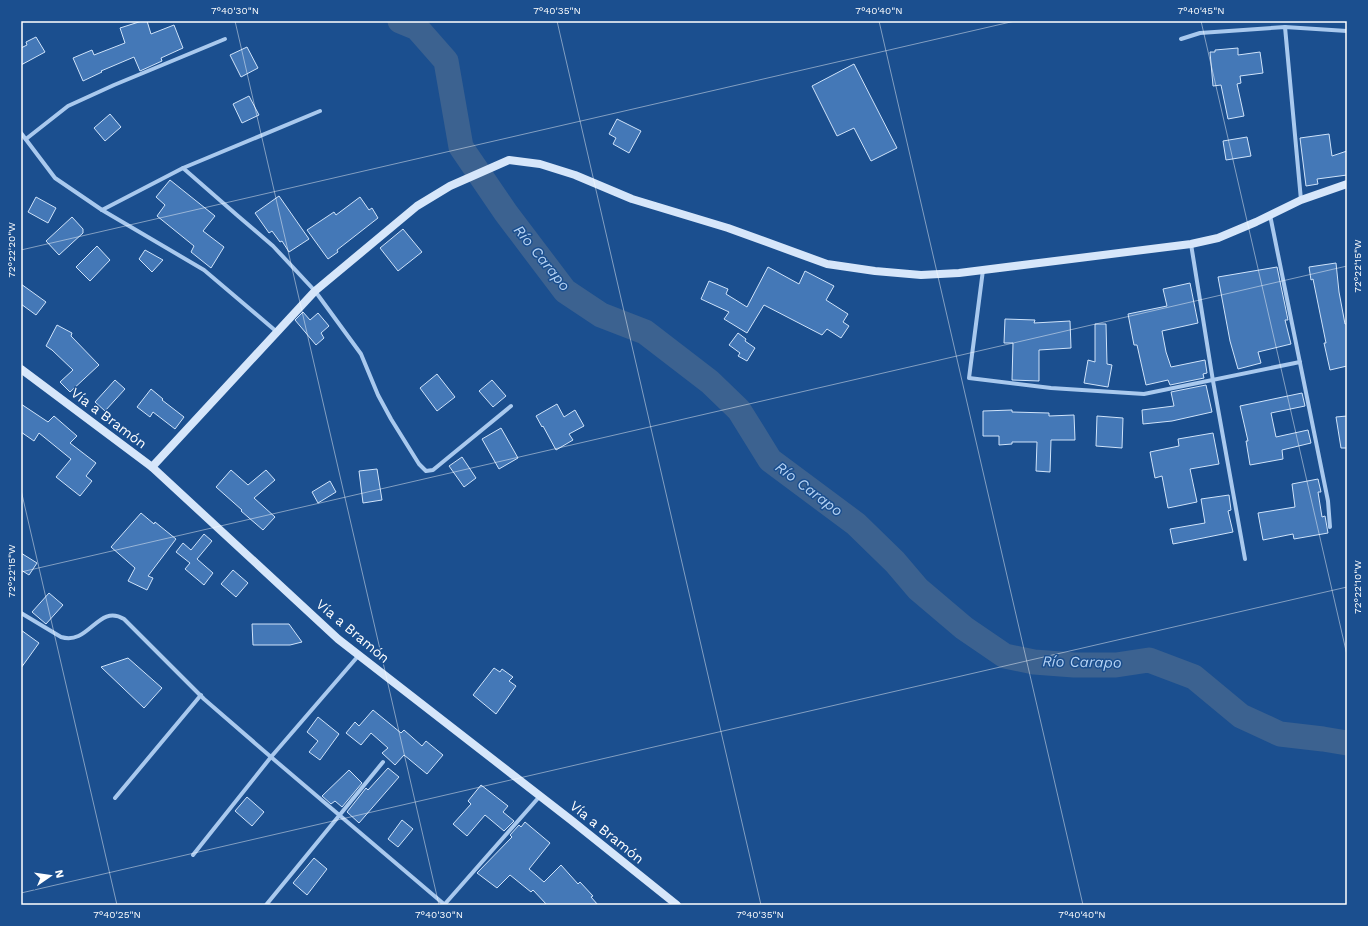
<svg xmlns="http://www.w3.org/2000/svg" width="1368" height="926" viewBox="0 0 1368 926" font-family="'Work Sans',sans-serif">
  <rect width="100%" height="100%" fill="#1b4f8f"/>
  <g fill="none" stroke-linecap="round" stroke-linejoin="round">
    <path stroke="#3c6290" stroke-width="25" d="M400 21 417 28 446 61 461 147 506 213 565 291 601 315 645 332 710 382 739 410 770 460 856 524 895 562 918 589 964 628 1005 656 1034 662 1074 665H1116L1149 660 1194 677 1241 716 1280 734 1323 739 1347 743"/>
  </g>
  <g fill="#4478b7" stroke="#cfe3fa">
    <path d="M142 21H147L151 34 174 25 183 48 161 58 162 61 140 71 134 57 101 71 102 72 83 81 73 58 92 50 94 55 125 43 120 28Z"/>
    <path d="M36 37 45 52 21 65V48L27 45 26 42Z"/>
    <path d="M247 47 258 68 241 77 230 55Z"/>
    <path d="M1238 48V55L1260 52 1263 73 1240 76 1241 83 1237 84 1244 116 1228 119 1221 85 1213 86 1210 52H1215V50Z"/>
    <path d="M854 64 897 148 871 161 854 128 837 136 812 86Z"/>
    <path d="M249 96 259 115 242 123 233 104Z"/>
    <path d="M110 114 121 127 105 141 94 128Z"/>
    <path d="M617 119 641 131 629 153 613 144 616 138 609 134Z"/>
    <path d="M1329 134 1332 156 1347 151V175L1317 179 1318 184 1306 186 1300 138Z"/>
    <path d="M1247 137 1251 156 1226 160 1223 141Z"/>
    <path d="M170 180 215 216 203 231 224 247 211 268 191 252 194 246 157 216 165 205 156 197Z"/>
    <path d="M279 196 309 239 289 252 282 241 280 242 272 231 269 233 255 213Z"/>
    <path d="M36 197 56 208 48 223 28 212Z"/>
    <path d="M360 197 369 210 372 208 378 218 337 250 338 252 328 259 307 230 334 212 336 215Z"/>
    <path d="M72 217 83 229V233L59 255 46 241Z"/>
    <path d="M403 229 422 252 398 271 380 248Z"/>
    <path d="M97 246 110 260 90 281 76 267Z"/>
    <path d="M145 250 163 260 152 272 139 259Z"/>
    <path d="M1336 263 1339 292 1345 324H1347V366L1330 370 1324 343H1326L1313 279 1311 280 1309 267Z"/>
    <path d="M768 267 799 284 805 271 834 286 826 300 848 314 843 322 849 326 841 338 827 329 822 335 764 305 747 333 724 319 729 312 701 299 709 281 728 289 726 294 747 307Z"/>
    <path d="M1277 267 1288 320H1285L1291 344 1258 352 1261 363 1238 369 1230 341 1218 277Z"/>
    <path d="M1190 283 1198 323 1162 331 1166 352 1171 367 1205 360 1207 373 1203 374 1204 378 1170 385 1168 380 1146 385 1137 345H1134L1128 314 1167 306 1163 289Z"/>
    <path d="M21 284 46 302 36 315 21 304Z"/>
    <path d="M303 312 310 320 318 313 329 326 321 333 324 338 316 345 295 320Z"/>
    <path d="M1005 319 1035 320 1034 323 1070 321 1071 348 1039 350V381L1012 380 1013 343H1004Z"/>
    <path d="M1095 324H1106L1107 364 1112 365 1108 387 1084 383 1088 360 1095 362Z"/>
    <path d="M57 325 72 333 71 336 99 365 70 392 60 382 73 370 52 350 46 346Z"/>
    <path d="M738 333 746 339 745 341 755 348 747 361 738 356 740 353 729 345Z"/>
    <path d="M437 374 455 397 437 411 420 388Z"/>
    <path d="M115 380 125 389 105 411 95 402Z"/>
    <path d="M492 380 506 396 493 407 479 391Z"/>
    <path d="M1206 385 1212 412 1172 421 1143 424 1142 410 1174 406 1171 392Z"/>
    <path d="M151 389 163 399 162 400 184 417 175 429 153 412 150 417 137 407Z"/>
    <path d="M1302 393 1305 406 1271 413 1276 437 1308 430 1311 443 1282 450 1283 459 1250 465 1246 441H1248L1240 406Z"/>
    <path d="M21 404 48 422 54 416 77 436 70 443 96 463 86 476 92 481 80 496 56 477 71 459 39 433 34 441 21 432Z"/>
    <path d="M557 404 564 417 575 410 584 426 569 434 573 440 556 450 543 426 542 427 536 416Z"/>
    <path d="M1012 410V412L1049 413V416L1074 415 1075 440H1051L1050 472 1036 471 1037 442H1012V444L999 445V436H983V411Z"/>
    <path d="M1097 416 1123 418 1122 448 1096 446Z"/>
    <path d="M1347 416V448H1341L1336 417Z"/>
    <path d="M501 428 518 458 499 469 482 439Z"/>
    <path d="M1213 433 1219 464 1190 469 1197 502 1168 508 1162 476 1155 478 1150 452 1179 446 1178 439Z"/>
    <path d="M462 457 476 478 464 487 449 466Z"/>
    <path d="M377 469 382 500 363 503 359 471Z"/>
    <path d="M231 470 248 485 266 470 275 480 254 498 275 517 263 530 241 511 242 510 216 487Z"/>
    <path d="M1318 479 1321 492H1318L1322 517 1325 516 1328 533 1294 539 1293 534 1263 540 1258 513 1295 507 1292 484Z"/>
    <path d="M330 481 336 492 318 503 312 492Z"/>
    <path d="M1229 495 1231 510 1228 511 1233 532 1173 544 1170 529 1205 523 1201 499Z"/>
    <path d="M141 513 154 524 155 522 176 539 148 576 153 578 147 590 128 581 135 568 111 547Z"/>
    <path d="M204 534 212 541 197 559 213 573 204 585 185 569 190 563 176 552 183 543 191 550Z"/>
    <path d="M21 553 37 563 29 575 21 570Z"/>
    <path d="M233 570 248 583 236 597 221 584Z"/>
    <path d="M49 593 63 605 46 624 32 612Z"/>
    <path d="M252 624H289L302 642 290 645H253Z"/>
    <path d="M21 630 39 643 21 668Z"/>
    <path d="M128 658 162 688 144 708 101 667Z"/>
    <path d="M494 668 500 672 502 669 513 677 509 681 516 686 496 714 473 695Z"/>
    <path d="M373 710 401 733 404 730 422 746 426 741 443 755 427 774 404 755 395 765 382 753 388 748 371 733 361 745 346 733 355 722 359 726Z"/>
    <path d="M318 717 339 734 320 760 309 752 318 741 307 732Z"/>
    <path d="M388 768 399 777 359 823 347 812 366 788 368 790Z"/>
    <path d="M349 770 362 783 342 807 335 801 331 804 322 796Z"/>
    <path d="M481 785 508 806 503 812 514 821 504 831 485 815 467 836 453 824 471 804 468 801Z"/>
    <path d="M247 797 264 812 252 826 235 811Z"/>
    <path d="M402 820 413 829 398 847 388 839Z"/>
    <path d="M525 822 550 843 529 869 544 882 561 865 578 884 580 882 593 896 591 897 598 905H547L533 890 531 892 510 875 497 888 477 873 512 837 510 835 519 825 521 827Z"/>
    <path d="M314 858 327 869 307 895 293 883Z"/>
  </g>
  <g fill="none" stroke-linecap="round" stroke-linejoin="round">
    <g stroke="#a9c9ee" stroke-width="4">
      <path d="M1285 27 1301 200"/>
      <path d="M1181 39 1200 33 1285 27 1347 31"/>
      <path d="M21 133 55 178 102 210 204 270 277 332"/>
      <path d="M26 139 68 106 114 85 225 39"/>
      <path d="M183 168 238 216 273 246 315 291 361 354 378 395 391 419 419 464 426 471 433 470 511 406"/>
      <path d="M102 210 183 168 320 111"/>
      <path d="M1270 215 1328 501 1330 527"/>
      <path d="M1191 244 1213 381 1245 559"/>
      <path d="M983 270 969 378 1051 388 1144 394 1300 362"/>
      <path d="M21 613 61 637C89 646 98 603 124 619L204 699 271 757 445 905"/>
      <path d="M115 798 201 695"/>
      <path d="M193 855 271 757 359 655"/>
      <path d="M266 905 383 762"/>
      <path d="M444 905 540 796"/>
    </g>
    <g stroke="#d6e6fa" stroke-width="8">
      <path d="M21 369 152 467 338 639 571 820 677 905"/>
      <path d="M152 467 315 291 417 206 450 186 509 160 540 164 575 175 632 199 728 228 827 264 875 271 921 275 959 273 1191 244 1218 238 1256 222 1301 200 1347 184"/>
    </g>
  </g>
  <path fill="none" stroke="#fff" stroke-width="1" stroke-opacity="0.45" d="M235 21 439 905M557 21 761 905M879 21 1083 905M1201 21 1347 655M21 250 1015 21M21 490 117 905M21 572 1347 266M21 893 1347 587"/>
  <g text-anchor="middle" stroke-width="3" stroke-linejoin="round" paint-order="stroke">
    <g font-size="14" fill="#fff" stroke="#1b4f8f">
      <text transform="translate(109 418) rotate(37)" y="5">Vía a Bramón</text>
      <text transform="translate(353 631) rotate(40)" y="5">Vía a Bramón</text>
      <text transform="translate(607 832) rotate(39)" y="5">Vía a Bramón</text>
    </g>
    <g font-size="15" font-style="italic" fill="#b5d3f5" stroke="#1b4f8f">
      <text transform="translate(542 258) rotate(51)" y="5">Río Carapo</text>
      <text transform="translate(809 489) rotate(37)" y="5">Río Carapo</text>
      <text transform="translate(1082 662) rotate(1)" y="5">Río Carapo</text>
    </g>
  </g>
  <rect width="1368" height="926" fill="none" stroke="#1b4f8f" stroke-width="44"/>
  <g transform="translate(50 876) rotate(77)" stroke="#1b4f8f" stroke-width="3" paint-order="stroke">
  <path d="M0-3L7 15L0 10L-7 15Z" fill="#ffffff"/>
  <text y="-6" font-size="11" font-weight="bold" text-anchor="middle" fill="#ffffff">N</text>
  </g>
  <rect x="22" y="22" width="1324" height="882" fill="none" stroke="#fff" stroke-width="1.5"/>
  <g font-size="10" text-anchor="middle" fill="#fff">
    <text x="235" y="14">7°40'30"N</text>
    <text x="557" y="14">7°40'35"N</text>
    <text x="879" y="14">7°40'40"N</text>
    <text x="1201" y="14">7°40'45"N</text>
    <text transform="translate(11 250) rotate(-90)" y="4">72°22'20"W</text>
    <text transform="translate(1357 266) rotate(-90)" y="4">72°22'15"W</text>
    <text transform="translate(11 571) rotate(-90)" y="4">72°22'15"W</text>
    <text transform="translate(1357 587) rotate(-90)" y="4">72°22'10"W</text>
    <text x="117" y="918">7°40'25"N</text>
    <text x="439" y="918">7°40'30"N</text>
    <text x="760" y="918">7°40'35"N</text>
    <text x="1082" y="918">7°40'40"N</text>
  </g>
</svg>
